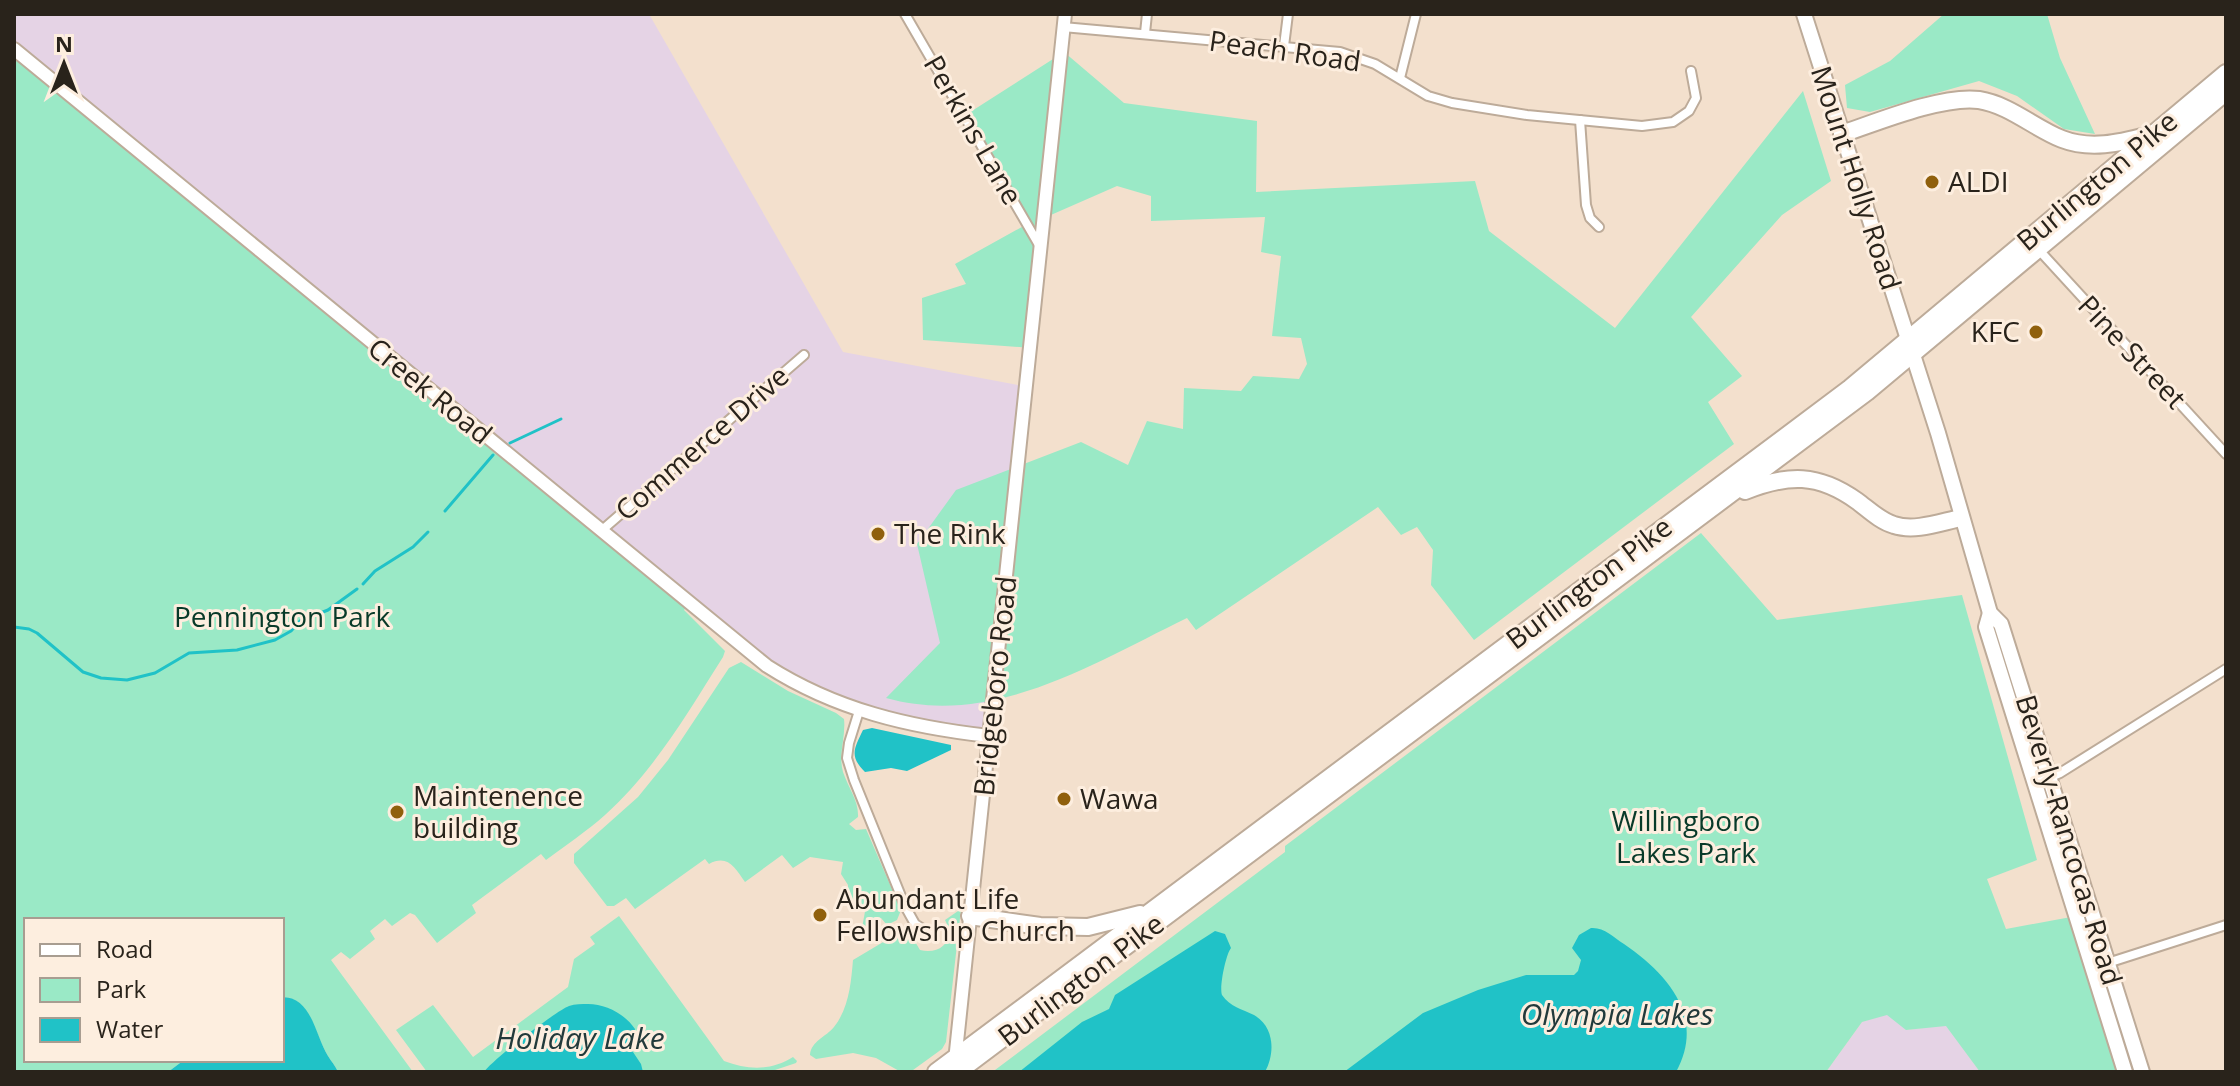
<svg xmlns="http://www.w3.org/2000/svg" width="2240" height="1086" viewBox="0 0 2240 1086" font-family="'Open Sans',sans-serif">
  <rect width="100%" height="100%" fill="#f3e0cd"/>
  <g fill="#e5d3e5">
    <path d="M14 14H649L843 352 1028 387 989 736 906 724 767 666 14 49Z"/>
    <path d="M1887 1014 1907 1030 1946 1025 1980 1072H1826L1862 1022Z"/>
  </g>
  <g fill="#9ae9c6">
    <path d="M1944 14H2047L2060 58 2095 134 2064 129 2017 96 1979 81 1870 112 1847 108 1845 85 1890 61Z"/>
    <path d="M14 49 689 604 684 610 725 651 723 657C688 712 655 770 605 815 587 831 566 845 546 860L541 854 472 905 476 913 437 943 415 915 410 913 392 926 385 919 370 931 375 939 350 959 341 952 331 960 413 1072H338C335 1065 331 1061 328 1056 315 1035 311 998 282 997V920H26V1060H184L168 1072H14Z"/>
    <path d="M1064 52 1124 103 1257 121 1256 192 1475 181 1489 231 1615 328 1803 91 1831 181 1782 215 1691 317 1742 376 1708 402 1734 444 1474 640 1431 585 1433 550 1417 527 1401 535 1378 507 1196 630 1187 618C1094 663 993 728 886 698L940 643 917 544 956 490 1081 442 1128 465 1147 421 1183 429 1184 388 1241 391 1253 376 1299 379 1307 364 1301 338 1272 336 1281 256 1261 252 1265 217 1151 221V196L1117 186 1044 218 1032 348 923 340 922 298 966 284 955 264 1029 223 964 116Z"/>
    <path d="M1701 533 1777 620 1962 595 2037 860 1987 879 2006 929 2071 917 2119 1072H1980L1946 1026 1906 1030 1887 1015 1862 1022 1826 1072H986L995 1070 1285 852V846Z"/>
    <path d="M741 662 788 691 836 713 844 719C846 737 838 754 843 772 848 787 859 801 858 817L849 824 856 830 866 829 901 910 897 920 887 925 881 918 862 928 866 906 848 902V885L841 874 843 862 810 857 793 868 782 855 745 882C735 868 728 854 709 864L705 859 635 909 626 898 614 906H607L574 863V854L638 797 668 760 729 668Z"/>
    <path d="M961 909 946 1042 942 1049 913 1070 901 1072 876 1058 853 1053 816 1059 810 1055C811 1041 826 1037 834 1027 849 1008 851 983 853 960L900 932 911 935 920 950C941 955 956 940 945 920Z"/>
    <path d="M619 916 724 1061C748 1070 771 1071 793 1057L797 1061 796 1063 769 1072H427L396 1030 433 1005 473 1057 568 987 574 959 595 944 590 937Z"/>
  </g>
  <g fill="#20c2c7">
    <path d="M872 728 951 745V750L907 771 891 768 865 772C849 756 854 749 863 730Z"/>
    <path d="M1591 928C1604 927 1613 937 1624 944 1668 974 1706 1018 1676 1072H1344L1423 1013 1478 990 1526 975H1574L1578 971 1581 960 1572 948 1579 935Z"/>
    <path d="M1215 931 1225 934 1231 948C1226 954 1219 987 1222 995 1230 1007 1242 1009 1254 1015 1275 1027 1275 1054 1265 1072H1019L1082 1022 1109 1009 1115 995Z"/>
    <path d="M282 997C312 997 315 1035 328 1056 331 1061 335 1065 338 1072H168L184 1060H282Z"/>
    <path d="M588 1004C606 1004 625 1014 635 1029L631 1049 641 1064 643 1072H484C491 1061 556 1011 569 1006 575 1004 582 1004 588 1004Z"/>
  </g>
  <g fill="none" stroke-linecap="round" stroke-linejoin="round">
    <g stroke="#20c2c7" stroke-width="3">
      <path d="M510 443 561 419"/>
      <path d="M445 511 493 455"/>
      <path d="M363 584 375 571 413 547 428 532"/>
      <path d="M14 627 29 629 37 633 83 672 101 678 127 680 155 673 189 653 237 650 275 640 291 631 300 621 328 610 357 589"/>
    </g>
    <g stroke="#bdab99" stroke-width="12">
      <g id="street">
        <path d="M905 14 1039 245"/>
        <path d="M1063 27 1340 52 1375 64 1428 96 1452 103 1527 115 1642 126 1673 122 1689 111 1696 98 1691 71"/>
        <path d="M1145 33 1147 14"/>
        <path d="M1284 46 1288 14"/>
        <path d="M1400 78 1416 14"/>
        <path d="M1580 120 1586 205 1590 218 1599 227"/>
        <path d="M2038 249 2226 454"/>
        <path d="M601 531 804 355"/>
        <path d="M859 711 849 743 847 758 854 780 905 906 915 924 934 936"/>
        <path d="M2035 784 2060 773 2226 669"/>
        <path d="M2092 968 2226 925"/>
      </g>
    </g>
    <g stroke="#bdab99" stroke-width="16">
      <g id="secondary">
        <path d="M14 49 767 666C836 710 909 727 989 736"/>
        <path d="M955 1061 1065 14"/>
      </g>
    </g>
    <g stroke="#bdab99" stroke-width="18">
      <g id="primary">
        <path d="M1804 14 1938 433 1990 613 2001 624 2142 1072"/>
        <path d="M1990 613 1986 627 2125 1072"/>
      </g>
    </g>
    <g stroke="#bdab99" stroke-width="20">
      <g id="highway">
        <path d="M1842 134C1877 122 1943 95 1979 100 2010 105 2034 128 2062 139 2090 150 2119 143 2147 136"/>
        <path d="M1745 491C1788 474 1818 473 1857 501 1868 509 1880 521 1894 525 1915 532 1941 522 1961 518"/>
        <path d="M970 916 1040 926 1088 927 1140 914"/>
        <path d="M936 1072 1850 388 2226 73"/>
        <path d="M958 1072 1867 392 2226 92"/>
      </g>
    </g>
    <use href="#street" stroke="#fff" stroke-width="8"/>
    <use href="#secondary" stroke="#fff" stroke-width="12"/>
    <use href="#primary" stroke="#fff" stroke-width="14"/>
    <use href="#highway" stroke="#fff" stroke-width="16"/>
  </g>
  <g fill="#90600c" stroke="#fdeedf" stroke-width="3">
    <circle cx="1932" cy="182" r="8"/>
    <circle cx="2036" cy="332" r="8"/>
    <circle cx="878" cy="534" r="8"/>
    <circle cx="1064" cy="799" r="8"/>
    <circle cx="397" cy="812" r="8"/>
    <circle cx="820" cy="915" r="8"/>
  </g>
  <g text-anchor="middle" stroke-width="6" stroke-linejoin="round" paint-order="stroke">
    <g font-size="28" fill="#29231b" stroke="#fdeedf">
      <text transform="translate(1285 51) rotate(8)" y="10">Peach Road</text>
      <text transform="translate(973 130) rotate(60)" y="10">Perkins Lane</text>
      <text transform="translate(1856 178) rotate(72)" y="10">Mount Holly Road</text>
      <text transform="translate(2097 181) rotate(-40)" y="10">Burlington Pike</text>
      <text transform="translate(2132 352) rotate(47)" y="10">Pine Street</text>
      <text transform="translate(430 391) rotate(39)" y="10">Creek Road</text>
      <text transform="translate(702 443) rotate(-41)" y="10">Commerce Drive</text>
      <text transform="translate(1589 583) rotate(-37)" y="10">Burlington Pike</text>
      <text transform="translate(995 686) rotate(-84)" y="10">Bridgeboro Road</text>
      <text transform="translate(2069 840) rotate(73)" y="10">Beverly-Rancocas Road</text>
      <text transform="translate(1081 980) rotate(-37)" y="10">Burlington Pike</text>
    </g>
    <g font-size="28" fill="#29231b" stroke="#fdeedf" text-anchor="start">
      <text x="1948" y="192">ALDI</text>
      <text x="2020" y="342" text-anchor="end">KFC</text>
      <text x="894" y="544">The Rink</text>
      <text x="413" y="806">Maintenence<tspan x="413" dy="32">building</tspan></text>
      <text x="1080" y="809">Wawa</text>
      <text x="836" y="909">Abundant Life<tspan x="836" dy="32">Fellowship Church</tspan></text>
    </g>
    <g font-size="28" fill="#083a29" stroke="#fdeedf">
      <text x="282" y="627">Pennington Park</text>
      <text x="1686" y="831">Willingboro<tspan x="1686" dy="32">Lakes Park</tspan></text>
    </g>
    <g font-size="30" font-style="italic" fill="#223a3b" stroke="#fdeedf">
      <text x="1617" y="1025">Olympia Lakes</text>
      <text x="580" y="1049">Holiday Lake</text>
    </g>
  </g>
  <rect width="2240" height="1086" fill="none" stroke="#29231b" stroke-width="32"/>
  <rect x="24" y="918" width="260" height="144" fill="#fdeedf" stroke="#a89d91" stroke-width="2"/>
  <rect x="40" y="944" width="40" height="12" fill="#ffffff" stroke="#a89d91" stroke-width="2"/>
  <text x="96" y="958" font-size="24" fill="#29231b">Road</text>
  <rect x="40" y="978" width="40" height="24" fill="#9ae9c6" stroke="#a89d91" stroke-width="2"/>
  <text x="96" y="998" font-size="24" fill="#29231b">Park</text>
  <rect x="40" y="1018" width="40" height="24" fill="#20c2c7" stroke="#a89d91" stroke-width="2"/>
  <text x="96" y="1038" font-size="24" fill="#29231b">Water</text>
  <g transform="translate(64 64)" stroke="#fdeedf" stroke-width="6" paint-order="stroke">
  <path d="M0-6L14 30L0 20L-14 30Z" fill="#29231b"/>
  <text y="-12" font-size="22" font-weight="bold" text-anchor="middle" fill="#29231b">N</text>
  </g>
</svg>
